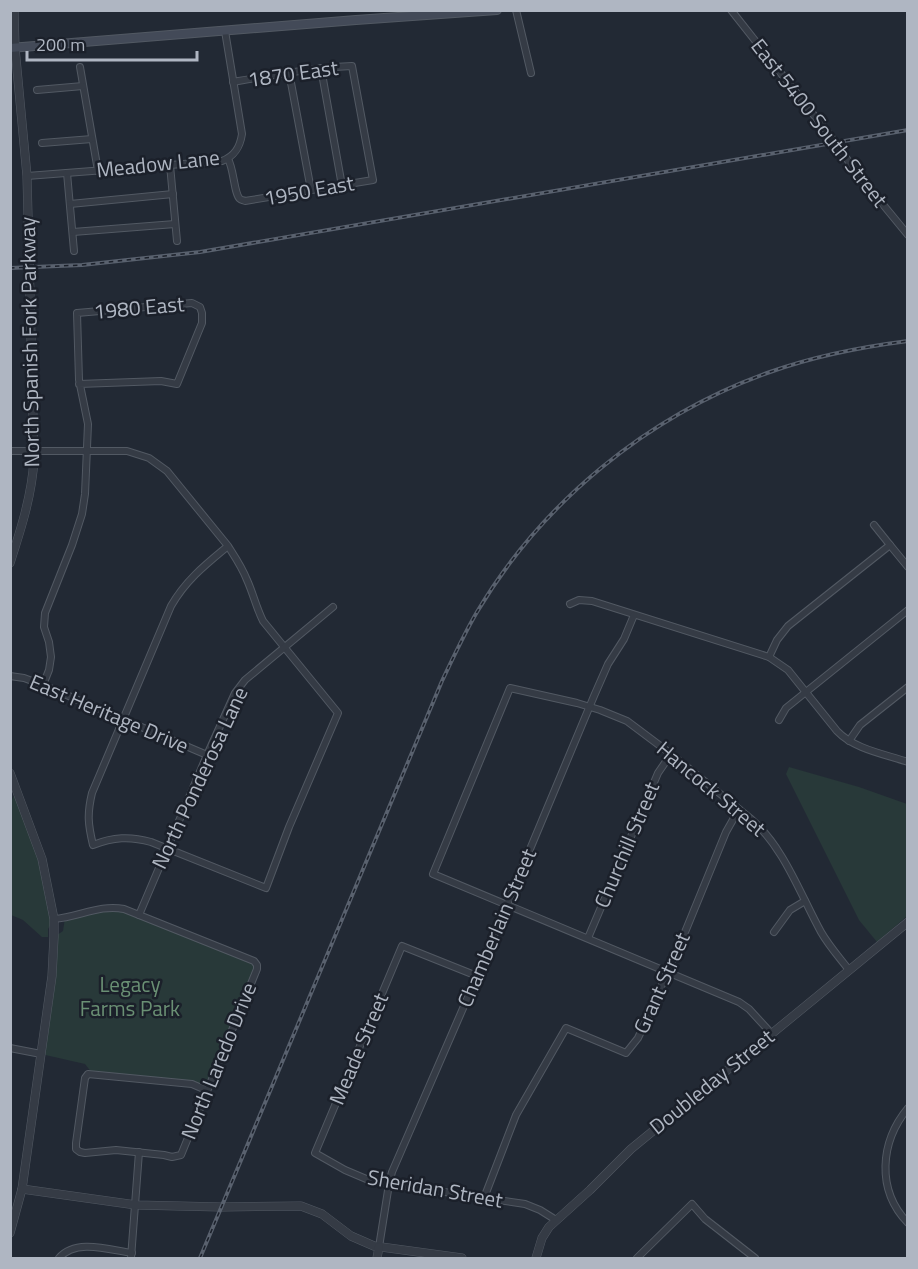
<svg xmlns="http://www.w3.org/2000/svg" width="918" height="1269" viewBox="0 0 918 1269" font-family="'Titillium Web',sans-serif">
  <rect width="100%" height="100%" fill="#222934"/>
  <g fill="#283939">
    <path d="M789 767 859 787 907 804V916L877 942 859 920 786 774Z"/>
    <path d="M16 790 35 839 54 919 48 929V937H42L23 920 11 915 10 805Z"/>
    <path d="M113 907 257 965 206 1090 192 1084 92 1073 85 1064 41 1054 54 937 63 931 65 918Z"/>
  </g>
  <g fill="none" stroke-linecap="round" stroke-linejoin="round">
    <g stroke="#525963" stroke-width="8">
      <g id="minor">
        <path d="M516 10 531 73"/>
        <path d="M731 10 839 147 853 168 908 235"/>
        <path d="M80 67 98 171"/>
        <path d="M321 68 342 186"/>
        <path d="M289 72 311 190"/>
        <path d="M37 90 83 86"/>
        <path d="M42 143 92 139"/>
        <path d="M228 159C234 169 234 194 240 199 241 200 243 200 245 201L373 180 352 66C312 68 273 75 233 82"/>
        <path d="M170 165 177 241"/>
        <path d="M67 173 74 251"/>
        <path d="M27 176 222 161C235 156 240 147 242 134L225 31"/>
        <path d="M70 204 173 194"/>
        <path d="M73 232 175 224"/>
        <path d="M10 451H127L149 458 167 471 228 546C235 557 242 567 247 580 253 593 256 607 263 621L338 713 289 827 266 888 151 842C130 836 113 837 93 845 88 824 87 814 92 793L171 606C186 580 205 565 228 546"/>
        <path d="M874 525 890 545"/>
        <path d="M570 604 579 600 592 601 769 657 788 670 837 731C854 749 884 754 908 762"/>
        <path d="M769 657 777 640 788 626 890 545 908 567"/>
        <path d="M10 676 24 678 43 685 207 755"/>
        <path d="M43 685 49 670 51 657 49 642 44 627 45 613 72 545 82 514 85 494 88 424 79 380 77 313 192 303 200 307 202 313V323L177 384 161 381 79 384"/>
        <path d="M779 720 786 708 908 610"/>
        <path d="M849 741 860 725 908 687"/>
        <path d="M139 915 207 755 235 693 245 680 333 607"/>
        <path d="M54 919C79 917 100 904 124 909L254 961 257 965V969L181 1155 172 1157 164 1155 116 1150 85 1153 80 1152 76 1149V1143L85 1078 88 1074 192 1084 206 1090"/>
        <path d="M774 932 790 910 805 901"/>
        <path d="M588 938 658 773 671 754"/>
        <path d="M477 976 402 946 315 1153 345 1170 371 1181 525 1204 540 1210 556 1220"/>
        <path d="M771 1033 749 1009 739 1002 433 874 510 688 577 703 600 710 627 721 671 754 750 818C784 847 800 894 821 932 829 946 839 957 849 970"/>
        <path d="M10 1048 41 1054"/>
        <path d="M908 1108C880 1142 876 1190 908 1223"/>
        <path d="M484 1198 516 1115 566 1028 626 1053 638 1038 644 1025 683 937 726 832 739 809"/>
        <path d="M379 1247 389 1184 392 1172 477 976 594 696 608 664 624 639 634 615"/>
        <path d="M59 1258C76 1238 110 1250 132 1253"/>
        <path d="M131 1258 139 1152"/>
        <path d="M637 1258 692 1204 705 1219 755 1258"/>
      </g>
    </g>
    <g stroke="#525963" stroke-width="9">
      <g id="tertiary">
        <path d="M10 563C21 529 32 495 34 459L27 176 15 48 14 10"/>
        <path d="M10 773 42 859 54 919V937L52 976 22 1189 10 1233"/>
        <path d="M22 1189 136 1205 221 1207 301 1206 322 1214 351 1236 374 1246 462 1258"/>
        <path d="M377 1258 379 1247"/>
        <path d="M536 1258 542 1238 549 1227 590 1190 631 1149 908 922"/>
      </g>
    </g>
    <g stroke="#525963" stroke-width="10">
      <path id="secondary" d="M10 48 356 20 497 10"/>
    </g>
    <use href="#minor" stroke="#353b45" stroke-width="6"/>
    <use href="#tertiary" stroke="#353b45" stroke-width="8"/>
    <use href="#secondary" stroke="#434a58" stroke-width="8"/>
    <g stroke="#59616e" stroke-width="4">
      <g id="rail">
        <path d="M10 268 82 265 200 252 908 130"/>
        <path d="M200 1258 442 681C453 658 464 634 477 612 543 501 649 415 770 372 815 356 861 347 908 341"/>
      </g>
    </g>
    <use href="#rail" stroke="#1b202a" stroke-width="1.5" stroke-dasharray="4.5" stroke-linecap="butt"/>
  </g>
  <g text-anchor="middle" stroke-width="5" stroke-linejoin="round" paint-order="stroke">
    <g font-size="21" fill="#afb6c2" stroke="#1b202a">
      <text transform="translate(293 74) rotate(-8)" y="7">1870 East</text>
      <text transform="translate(819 123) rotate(52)" y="7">East 5400 South Street</text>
      <text transform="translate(158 164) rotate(-6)" y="7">Meadow Lane</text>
      <text transform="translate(309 191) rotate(-10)" y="7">1950 East</text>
      <text transform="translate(139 308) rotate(-5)" y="7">1980 East</text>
      <text transform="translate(30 342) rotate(-91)" y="7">North Spanish Fork Parkway</text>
      <text transform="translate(109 714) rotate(23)" y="7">East Heritage Drive</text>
      <text transform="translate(200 778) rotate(-65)" y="7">North Ponderosa Lane</text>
      <text transform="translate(711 789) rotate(40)" y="7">Hancock Street</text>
      <text transform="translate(627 845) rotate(-67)" y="7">Churchill Street</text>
      <text transform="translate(497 928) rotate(-67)" y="7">Chamberlain Street</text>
      <text transform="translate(662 983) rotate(-66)" y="7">Grant Street</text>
      <text transform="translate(359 1049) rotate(-67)" y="7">Meade Street</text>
      <text transform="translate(219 1061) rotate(-68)" y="7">North Laredo Drive</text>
      <text transform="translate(712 1082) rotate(-39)" y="7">Doubleday Street</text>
      <text transform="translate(435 1189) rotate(10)" y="7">Sheridan Street</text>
    </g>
    <g font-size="21" fill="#6a9074" stroke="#1b202a">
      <text x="130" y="992">Legacy<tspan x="130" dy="24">Farms Park</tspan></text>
    </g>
  </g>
  <rect width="918" height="1269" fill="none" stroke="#afb6c2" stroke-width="24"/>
  <path d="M27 51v9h170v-9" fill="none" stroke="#afb6c2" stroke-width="3"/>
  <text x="36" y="51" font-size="18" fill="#afb6c2" stroke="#1b202a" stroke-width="4.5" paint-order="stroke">200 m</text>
</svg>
